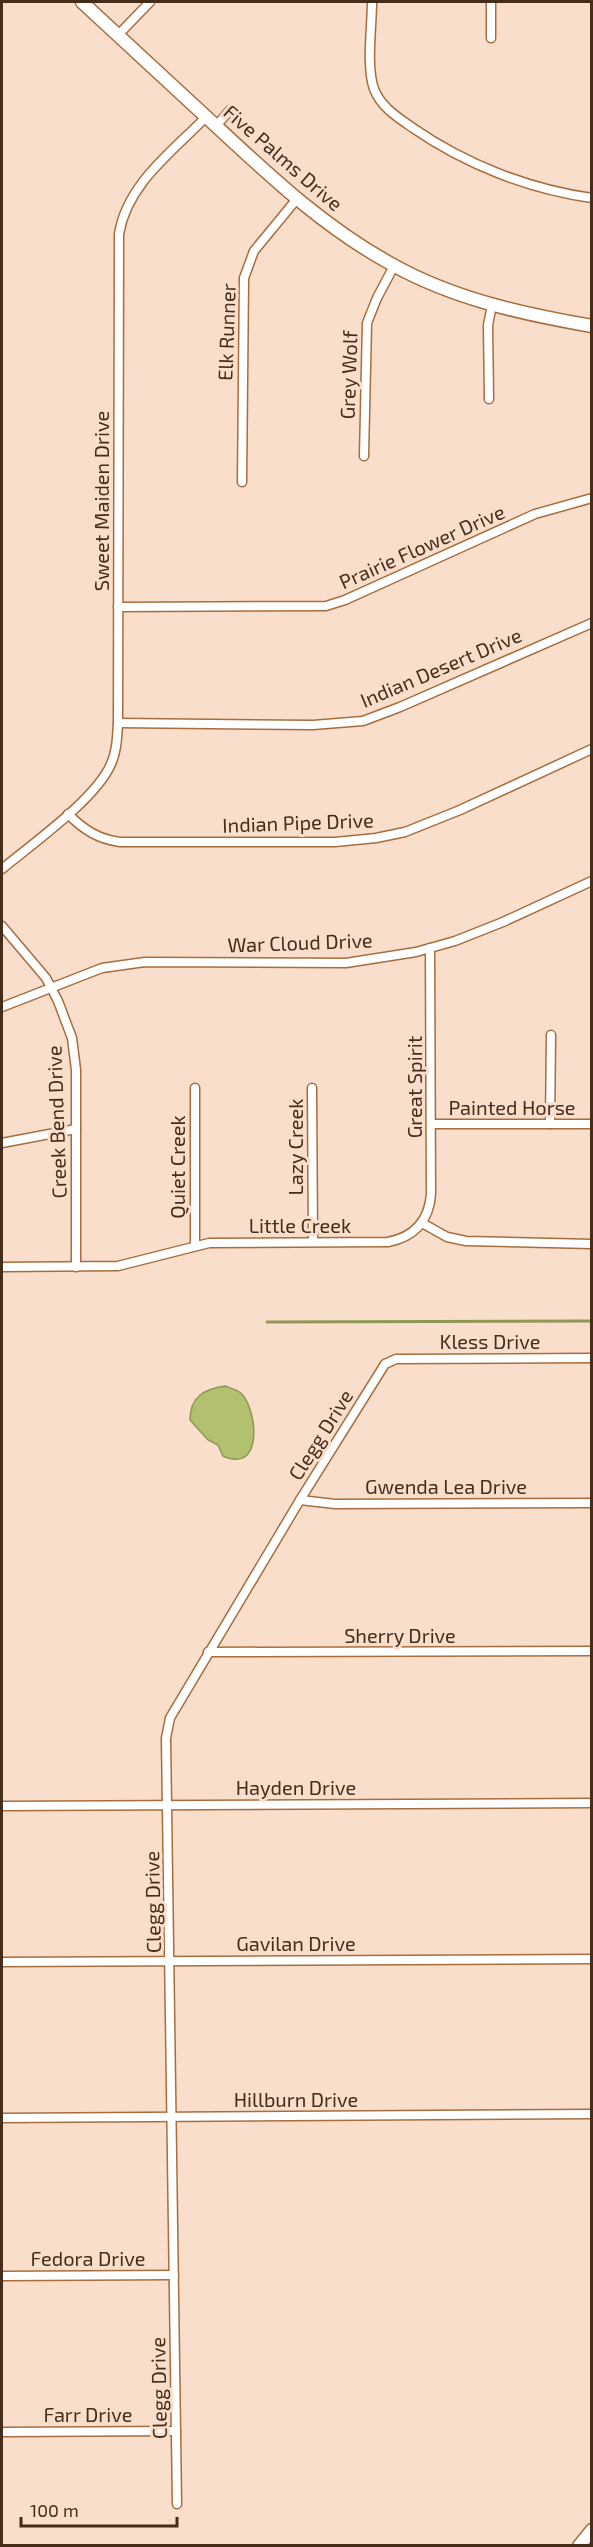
<svg xmlns="http://www.w3.org/2000/svg" width="593" height="2547" viewBox="0 0 593 2547" font-family="'Exo 2',sans-serif">
  <rect width="100%" height="100%" fill="#f9decb"/>
  <path fill="#b1c16f" stroke="#919555" stroke-width="1.5" d="M225 1386C231 1388 238 1390 242 1394 258 1413 263 1474 223 1456L218 1445 208 1440 190 1420C190 1397 204 1389 225 1386Z"/>
  <g fill="none" stroke-linecap="round" stroke-linejoin="round">
    <path stroke="#919555" stroke-width="3" d="M267 1322 592 1321"/>
    <g stroke="#a86d3d" stroke-width="11">
      <g id="street">
        <path d="M372 2C372 26 366 66 374 89 381 107 397 117 413 128 465 164 528 189 592 198"/>
        <path d="M491 2V38"/>
        <path d="M118 35 150 2"/>
        <path d="M216 126 230 110"/>
        <path d="M489 399 488 325 492 305"/>
        <path d="M364 456 367 323 377 298 394 266"/>
        <path d="M242 482 244 278 254 251 296 200"/>
        <path d="M118 607 326 606 345 600 535 514 592 498"/>
        <path d="M118 723 313 725 363 721 400 707 592 623"/>
        <path d="M68 814C84 830 98 839 120 842H335L376 838 405 832 460 810 592 749"/>
        <path d="M2 869C32 844 96 799 111 764 117 751 117 737 118 723L119 234C127 184 173 151 206 117"/>
        <path d="M2 926 46 978 58 1001 72 1038 76 1070V1267"/>
        <path d="M2 1007 102 968 145 962 346 963 416 952 455 941 503 922 592 881"/>
        <path d="M195 1088V1246"/>
        <path d="M312 1088 313 1242"/>
        <path d="M432 1124H592"/>
        <path d="M550 1124 551 1035"/>
        <path d="M2 1143 76 1129"/>
        <path d="M422 1223 447 1237 466 1241 592 1244"/>
        <path d="M2 1267 118 1266 209 1243 388 1242C414 1237 429 1221 431 1194L430 948"/>
        <path d="M300 1500 335 1504 592 1503"/>
        <path d="M208 1652 592 1651"/>
        <path d="M2 1806 592 1803"/>
        <path d="M2 1962 592 1959"/>
        <path d="M2 2118 592 2114"/>
        <path d="M2 2276 174 2275"/>
        <path d="M2 2432 176 2431"/>
        <path d="M177 2504 166 1738 170 1718 300 1500 385 1364 396 1359 592 1358"/>
      </g>
    </g>
    <g stroke="#a86d3d" stroke-width="15">
      <g id="secondary">
        <path d="M82 2C126 43 171 84 215 125 271 177 325 228 393 265 454 299 523 314 592 326"/>
        <path d="M579 2546 592 2530"/>
      </g>
    </g>
    <use href="#street" stroke="#fff" stroke-width="8"/>
    <use href="#secondary" stroke="#fff" stroke-width="12"/>
  </g>
  <g text-anchor="middle" stroke-width="6" stroke-linejoin="round" paint-order="stroke">
    <g font-size="20" fill="#462d19" stroke="#f9decb">
      <text transform="translate(283 158) rotate(41)" y="7">Five Palms Drive</text>
      <text transform="translate(227 332) rotate(-88)" y="7">Elk Runner</text>
      <text transform="translate(349 375) rotate(-88)" y="7">Grey Wolf</text>
      <text transform="translate(102 501) rotate(-90)" y="7">Sweet Maiden Drive</text>
      <text transform="translate(422 547) rotate(-24)" y="7">Prairie Flower Drive</text>
      <text transform="translate(441 668) rotate(-23)" y="7">Indian Desert Drive</text>
      <text transform="translate(298 823) rotate(-2)" y="7">Indian Pipe Drive</text>
      <text transform="translate(300 943) rotate(-2)" y="7">War Cloud Drive</text>
      <text transform="translate(415 1087) rotate(-90)" y="7">Great Spirit</text>
      <text x="512" y="1115">Painted Horse</text>
      <text transform="translate(57 1122) rotate(-92)" y="7">Creek Bend Drive</text>
      <text transform="translate(296 1147) rotate(-90)" y="7">Lazy Creek</text>
      <text transform="translate(178 1167) rotate(-90)" y="7">Quiet Creek</text>
      <text x="300" y="1233">Little Creek</text>
      <text x="490" y="1349">Kless Drive</text>
      <text transform="translate(321 1435) rotate(-58)" y="7">Clegg Drive</text>
      <text x="446" y="1494">Gwenda Lea Drive</text>
      <text x="400" y="1643">Sherry Drive</text>
      <text x="296" y="1795">Hayden Drive</text>
      <text transform="translate(153 1902) rotate(-91)" y="7">Clegg Drive</text>
      <text x="296" y="1951">Gavilan Drive</text>
      <text x="296" y="2107">Hillburn Drive</text>
      <text x="88" y="2266">Fedora Drive</text>
      <text transform="translate(159 2388) rotate(-91)" y="7">Clegg Drive</text>
      <text x="88" y="2422">Farr Drive</text>
    </g>
  </g>
  <rect width="593" height="2547" fill="none" stroke="#462d19" stroke-width="6"/>
  <path d="M21 2517v9h156v-9" fill="none" stroke="#462d19" stroke-width="3"/>
  <text x="30" y="2517" font-size="18" fill="#462d19" stroke="#f9decb" stroke-width="4.5" paint-order="stroke">100 m</text>
</svg>
